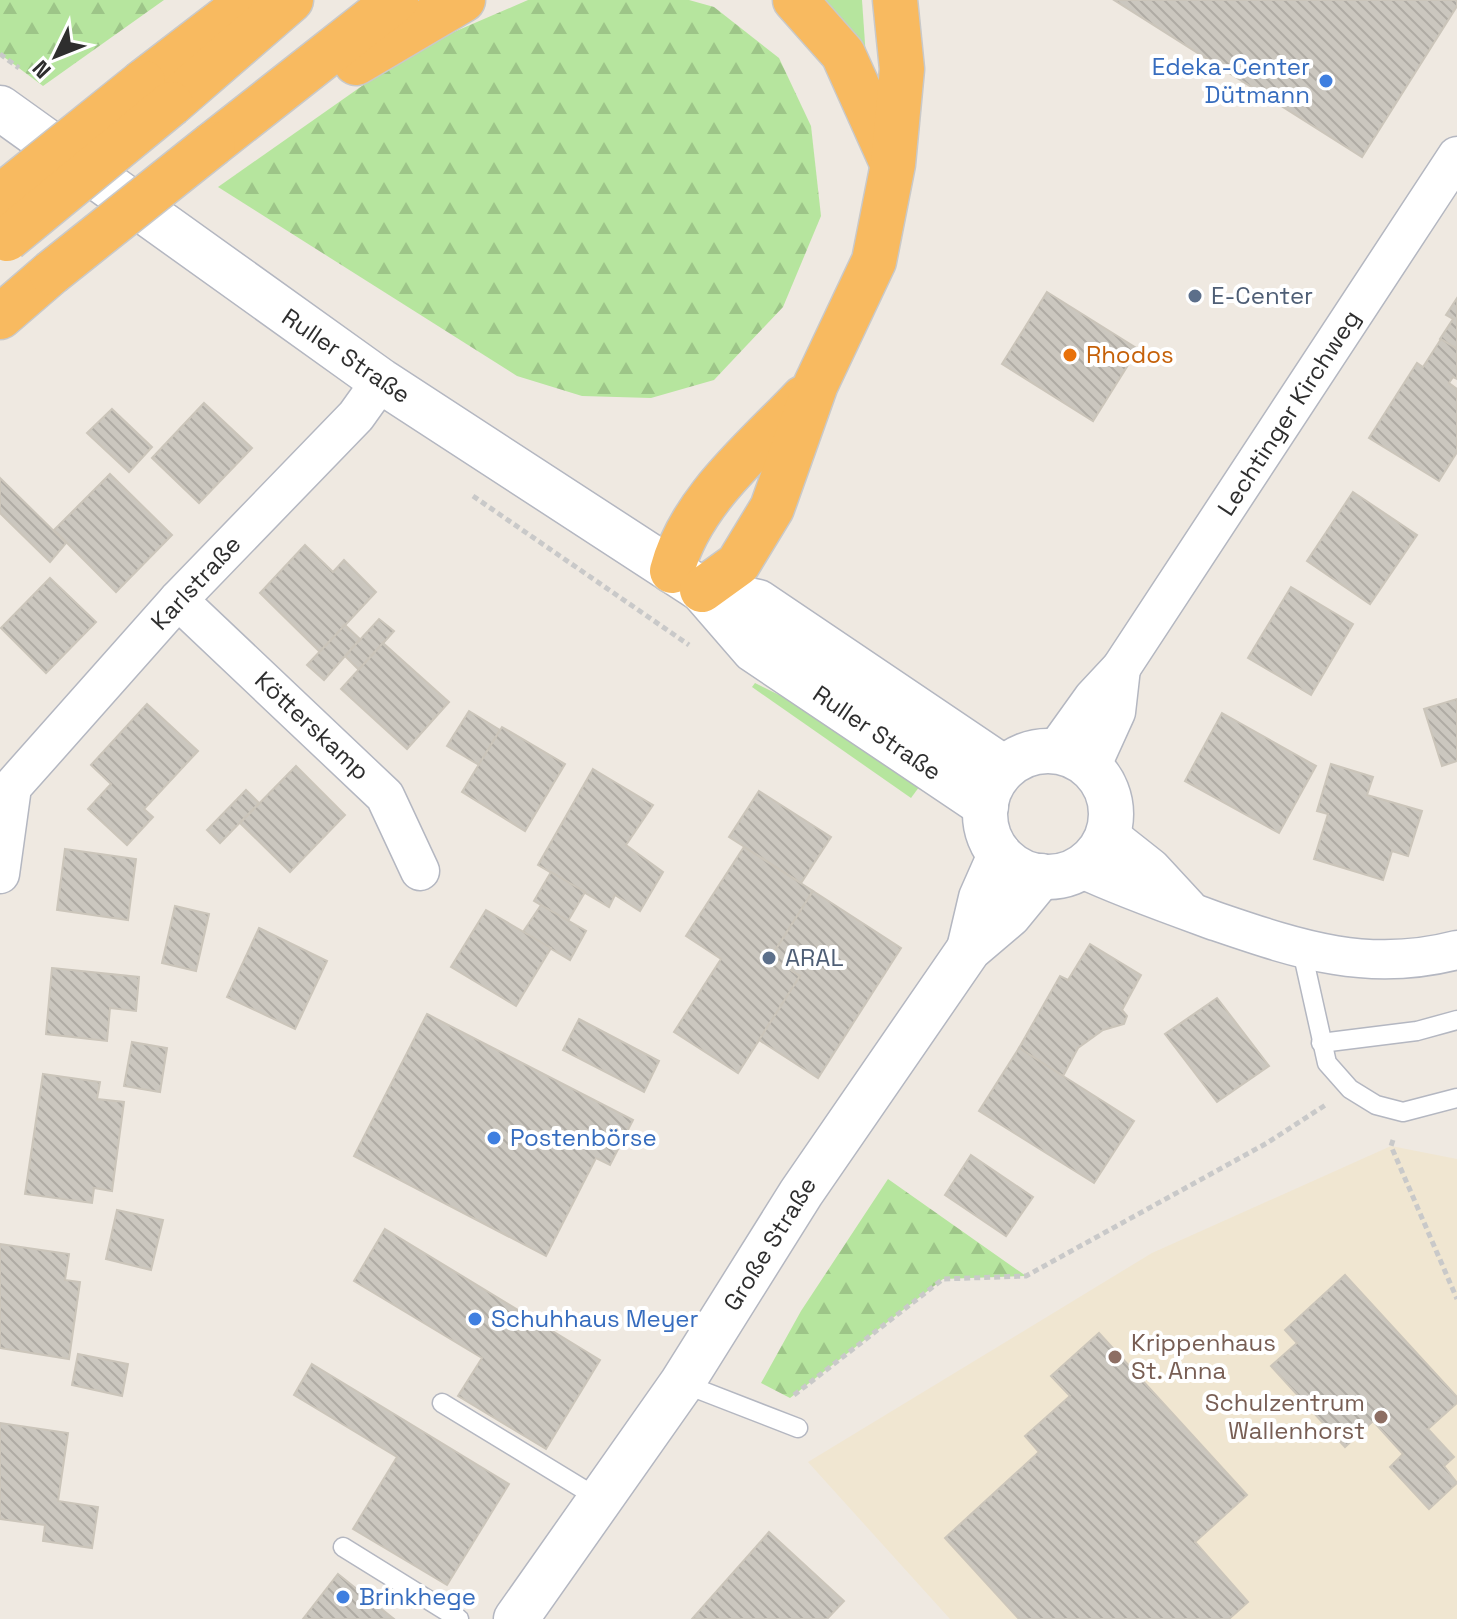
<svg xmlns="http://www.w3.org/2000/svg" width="1457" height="1619" viewBox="0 0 1457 1619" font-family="'Space Grotesk',sans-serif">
  <defs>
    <pattern id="forest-firs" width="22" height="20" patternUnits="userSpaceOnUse" patternTransform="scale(2)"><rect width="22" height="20" fill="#b6e59e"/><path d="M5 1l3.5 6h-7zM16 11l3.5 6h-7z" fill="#9dc588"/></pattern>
    <pattern id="building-back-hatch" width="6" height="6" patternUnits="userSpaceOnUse" patternTransform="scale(2)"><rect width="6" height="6" fill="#cbc7bf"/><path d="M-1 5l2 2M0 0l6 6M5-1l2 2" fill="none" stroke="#afaba4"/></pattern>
  </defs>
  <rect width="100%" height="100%" fill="#efe9e1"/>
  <path fill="#f0e6d1" d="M1391 1146 1457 1159V1619H950L808 1462 1152 1253Z"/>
  <g fill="#b6e59e">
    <path d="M813 0H862L866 58Z"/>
    <path d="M755 683 834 722 922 783 911 798 752 687Z"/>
  </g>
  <g fill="url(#forest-firs)">
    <path d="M0 0H164L43 86 0 54Z"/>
    <path d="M528 0H689L714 7 779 58 811 126 821 216 783 307 714 380 651 398 582 396 517 376 218 187 379 74 433 41Z"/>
    <path d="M888 1179 1026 1276 943 1279 790 1398 761 1383 801 1311Z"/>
  </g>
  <g fill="url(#building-back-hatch)" stroke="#cbc5ba" stroke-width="2">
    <path d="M1114 0H1457V6L1362 157Z"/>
    <path d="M1047 292 1138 349 1093 421 1002 364Z"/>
    <path d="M1457 298V349L1440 339 1453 319 1446 315Z"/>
    <path d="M1441 339 1457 349V379L1453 377 1449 383 1457 389V452L1439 481 1369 438 1417 363 1423 367Z"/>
    <path d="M204 403 252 448 199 503 152 458Z"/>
    <path d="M112 409 152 447 129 472 87 433Z"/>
    <path d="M110 474 172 535 116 592 54 530Z"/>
    <path d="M0 478 66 543 50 562 0 513Z"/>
    <path d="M1353 492 1417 535 1370 604 1307 561Z"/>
    <path d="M305 545 333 572 344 560 376 592 320 652 260 593Z"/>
    <path d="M50 578 96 622 46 673 1 628Z"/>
    <path d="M1291 587 1353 624 1311 695 1248 658Z"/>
    <path d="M379 619 394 631 359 670 345 656Z"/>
    <path d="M345 625 360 639 324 680 307 665Z"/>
    <path d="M383 643 449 702 407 749 341 689Z"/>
    <path d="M1457 699V761L1442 766 1424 709Z"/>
    <path d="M147 704 198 751 144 809 153 817 127 845 88 809 111 784 91 765Z"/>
    <path d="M469 711 500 730 479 765 447 746Z"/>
    <path d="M1222 713 1316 766 1279 833 1185 781Z"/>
    <path d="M502 727 565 764 525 831 462 792Z"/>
    <path d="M1331 764 1373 777 1367 795 1422 811 1408 856 1392 851 1383 880 1314 859 1328 814 1317 811Z"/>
    <path d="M296 766 345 815 290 872 240 823Z"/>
    <path d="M593 769 653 805 626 845 663 872 640 911 615 895 609 907 538 865Z"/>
    <path d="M246 790 259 803 220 843 207 830Z"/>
    <path d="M759 791 831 837 801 883 729 837Z"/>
    <path d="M744 847 813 891 771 957 800 976 738 1073 674 1032 721 959 686 936Z"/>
    <path d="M65 849 136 859 128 920 57 910Z"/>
    <path d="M551 872 585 892 568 921 534 901Z"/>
    <path d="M813 891 901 948 818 1078 759 1040 800 976 771 957Z"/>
    <path d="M541 905 586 931 570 960 523 932Z"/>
    <path d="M175 906 209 914 196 971 162 963Z"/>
    <path d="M486 910 551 948 516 1006 451 967Z"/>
    <path d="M259 928 327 961 295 1029 227 997Z"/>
    <path d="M1090 944 1141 975 1122 1010 1127 1016 1124 1024 1103 1030 1078 1048 1063 1076 1019 1048 1060 976 1068 980Z"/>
    <path d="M52 968 139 977 136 1011 110 1008 107 1041 46 1034Z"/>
    <path d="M1217 998 1269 1066 1217 1102 1165 1034Z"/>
    <path d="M427 1014 633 1120 610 1165 596 1158 546 1256 354 1156Z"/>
    <path d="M579 1019 659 1061 644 1092 563 1050Z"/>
    <path d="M132 1042 167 1048 160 1092 124 1086Z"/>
    <path d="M1019 1048 1134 1121 1094 1183 979 1111Z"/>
    <path d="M43 1074 100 1082 97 1099 124 1102 112 1191 94 1188 92 1203 25 1194Z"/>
    <path d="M971 1155 1033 1197 1006 1236 945 1195Z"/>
    <path d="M117 1210 163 1220 151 1270 106 1259Z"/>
    <path d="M385 1229 600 1360 546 1449 458 1396 482 1358 354 1281Z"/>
    <path d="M0 1244 69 1254 65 1280 80 1282 69 1359 0 1348Z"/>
    <path d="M1345 1275 1457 1397V1403L1428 1429 1454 1457 1444 1466 1457 1483 1429 1509 1390 1467 1403 1454 1373 1421 1345 1447 1271 1366 1297 1343 1285 1330Z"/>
    <path d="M1099 1333 1247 1495 1195 1542 1248 1602 1229 1619H1019L945 1538 1039 1452 1025 1436 1070 1396 1051 1376Z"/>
    <path d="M78 1354 128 1364 122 1396 72 1385Z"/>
    <path d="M312 1364 509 1484 447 1585 353 1529 397 1457 294 1395Z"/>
    <path d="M0 1423 68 1433 58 1501 98 1507 92 1548 43 1541 45 1525 0 1519Z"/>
    <path d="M769 1532 844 1601 827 1619H692Z"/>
    <path d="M338 1574 394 1619H303Z"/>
  </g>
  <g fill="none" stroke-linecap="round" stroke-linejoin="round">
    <g stroke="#b4b7c1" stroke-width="21">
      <g id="service">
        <path d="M1302 951 1327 1063 1350 1089 1376 1105 1403 1112 1457 1098"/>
        <path d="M1321 1043 1417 1031 1457 1020"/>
        <path d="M682 1383 798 1428"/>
        <path d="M442 1403 601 1500"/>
        <path d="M343 1547 459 1619"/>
      </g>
    </g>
    <g stroke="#b4b7c1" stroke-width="41">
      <g id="minor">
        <path d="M178 600 385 796 420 871"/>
        <path d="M1055 751 1093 698 1121 668 1457 156"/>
        <path d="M1091 767 1116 712 1121 668"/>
        <path d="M1108 834 1151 868 1188 908"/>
        <path d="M1080 868C1125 889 1171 905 1218 922 1300 950 1369 973 1457 950"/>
        <path d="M0 874 12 787 178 600 356 416 381 381"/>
      </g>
    </g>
    <g stroke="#b4b7c1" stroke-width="47">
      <g id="tertiary">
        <path d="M702 590 754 650 986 806"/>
        <path d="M702 590 758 602 1004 768"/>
        <circle cx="1048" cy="814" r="63"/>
        <path d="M969 949 981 898 1000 855"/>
        <path d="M516 1619 682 1383 801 1193 969 949 1009 915 1041 876"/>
      </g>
    </g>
    <g stroke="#b4b7c1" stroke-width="47">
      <path id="secondary" d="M0 108 381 381 702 590"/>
    </g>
    <g stroke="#c9c9c9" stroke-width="47">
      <g id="trunk">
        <path d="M795 0 843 54 891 161"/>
        <path d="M356 63 463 0"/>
        <path d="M143 82 242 6"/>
        <path d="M171 104 291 0"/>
        <path d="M213 144 396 0"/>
        <path d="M0 317 51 273"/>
        <path d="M672 571C690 501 755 449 803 398"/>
        <path d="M702 590 738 564 772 508 816 384 874 261 893 164 902 69 895 0"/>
      </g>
    </g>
    <g stroke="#c9c9c9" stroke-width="5" stroke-dasharray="6 4" stroke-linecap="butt">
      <path d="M0 54 19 68"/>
      <path d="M473 496 689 645"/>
      <path d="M1393 1140 1391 1146 1457 1299"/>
      <path d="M794 1395 943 1279 1026 1276 1267 1143 1327 1104"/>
    </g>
    <use href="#service" stroke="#fff" stroke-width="18"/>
    <use href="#minor" stroke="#fff" stroke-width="38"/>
    <use href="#tertiary" stroke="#fff" stroke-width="44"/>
    <use href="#secondary" stroke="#fff" stroke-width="44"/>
    <use href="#trunk" stroke="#f8ba60" stroke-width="44"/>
    <g stroke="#c9c9c9" stroke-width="47" stroke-linecap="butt">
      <g id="trunk-bridge">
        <path d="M0 197 143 82"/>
        <path d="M7 239 171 104"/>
        <path d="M51 273 213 144"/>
      </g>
    </g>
    <use href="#trunk-bridge" stroke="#f8ba60" stroke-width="44"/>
  </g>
  <g fill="#3f7fe0" stroke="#fff" stroke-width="3">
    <circle cx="1326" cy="81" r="8"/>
    <circle cx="494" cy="1138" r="8"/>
    <circle cx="475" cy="1319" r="8"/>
    <circle cx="343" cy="1597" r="8"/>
  </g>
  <g fill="#5c6f8a" stroke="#fff" stroke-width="3">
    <circle cx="1195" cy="296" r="8"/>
    <circle cx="769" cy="958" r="8"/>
  </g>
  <circle fill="#e8710a" stroke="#fff" stroke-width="3" cx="1070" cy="355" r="8"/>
  <g fill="#8d6e63" stroke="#fff" stroke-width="3">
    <circle cx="1115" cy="1357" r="8"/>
    <circle cx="1381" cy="1417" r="8"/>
  </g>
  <g text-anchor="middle" stroke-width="8" stroke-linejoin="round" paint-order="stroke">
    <g font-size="24" fill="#366cbe" stroke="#fff" text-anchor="start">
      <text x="1310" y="75" text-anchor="end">Edeka-Center<tspan x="1310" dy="28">Dütmann</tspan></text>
      <text x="510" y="1146">Postenbörse</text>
      <text x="491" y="1327">Schuhhaus Meyer</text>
      <text x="359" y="1605">Brinkhege</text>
    </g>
    <g font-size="24" fill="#4e5e75" stroke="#fff" text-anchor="start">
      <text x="1211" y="304">E-Center</text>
      <text x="785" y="966">ARAL</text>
    </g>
    <g font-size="24" fill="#c56008" stroke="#fff" text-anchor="start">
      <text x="1086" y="363">Rhodos</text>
    </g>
    <g font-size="24" fill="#2e2e2e" stroke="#fff">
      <text transform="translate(346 356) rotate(34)" y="8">Ruller Straße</text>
      <text transform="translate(1289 413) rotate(-57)" y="8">Lechtinger Kirchweg</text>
      <text transform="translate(196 583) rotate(-47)" y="8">Karlstraße</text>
      <text transform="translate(312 726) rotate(43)" y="8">Kötterskamp</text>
      <text transform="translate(877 733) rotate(34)" y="8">Ruller Straße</text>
      <text transform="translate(770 1244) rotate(-58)" y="8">Große Straße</text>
    </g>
    <g font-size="24" fill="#785e54" stroke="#fff" text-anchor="start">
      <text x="1131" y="1351">Krippenhaus<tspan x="1131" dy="28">St. Anna</tspan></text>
      <text x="1365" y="1411" text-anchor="end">Schulzentrum<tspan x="1365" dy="28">Wallenhorst</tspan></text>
    </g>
  </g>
  <g transform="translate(56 56) rotate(227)" stroke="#ffffff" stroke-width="6" paint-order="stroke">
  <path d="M0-6L14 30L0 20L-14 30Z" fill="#2e2e2e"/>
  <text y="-12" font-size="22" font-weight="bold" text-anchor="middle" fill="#2e2e2e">N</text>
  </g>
</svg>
